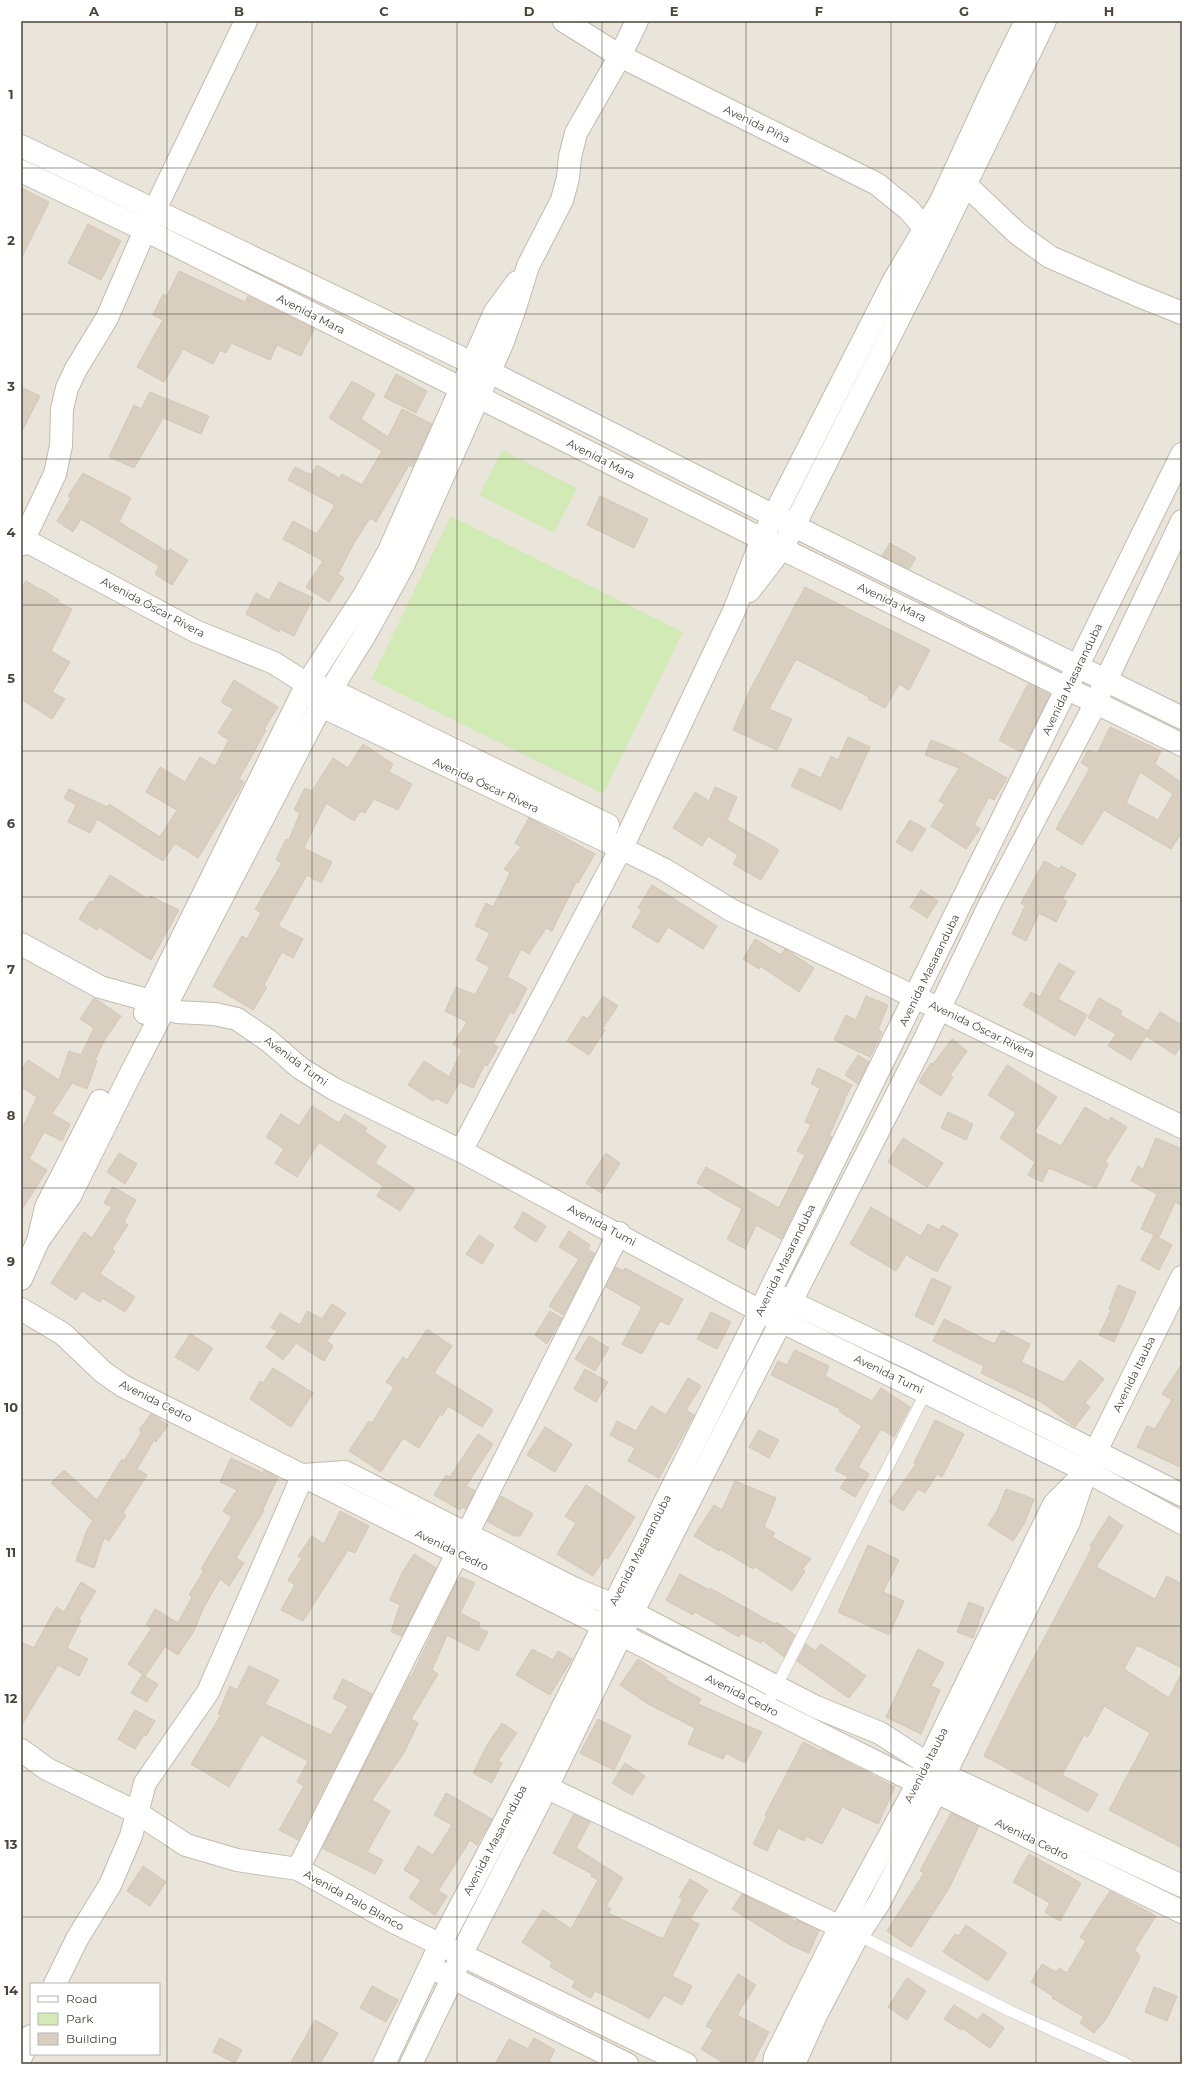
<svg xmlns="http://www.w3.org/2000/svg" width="1203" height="2085" viewBox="0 0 1203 2085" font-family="Montserrat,sans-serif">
  <rect width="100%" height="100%" fill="#f6f3ec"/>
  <path fill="#eae5da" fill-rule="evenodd" d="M21 21H1182V2064H21ZM31 1984H159V2054H31Z"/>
  <g fill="#d2eab5">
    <path d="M502 450 577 488 554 533 479 495Z"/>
    <path d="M451 516 683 632 603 794 371 679Z"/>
  </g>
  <g fill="#d8cfc1" stroke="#d3c7b4" fill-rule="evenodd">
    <path d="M21 188 49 202 21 259Z"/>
    <path d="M88 224 121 241 101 280 68 263Z"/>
    <path d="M179 271 245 302 248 296 314 329 301 356 277 345 270 360 231 343 226 353 220 350 213 364 183 349 164 382 137 367 163 320 153 315 163 294 167 296Z"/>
    <path d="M396 374 427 391 416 413 384 397Z"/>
    <path d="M352 381 375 394 361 419 388 437 402 409 432 424 412 467 409 465 376 522 370 518 354 543 338 574 344 578 329 602 306 587 323 561 283 539 293 521 317 534 335 505 288 480 295 467 311 475 317 465 339 478 342 474 362 485 382 451 329 418Z"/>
    <path d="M21 387 40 396 21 433Z"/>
    <path d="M150 392 209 416 201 434 163 418 134 468 109 457 134 405 141 409Z"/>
    <path d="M83 473 131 498 119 522 168 552 170 549 188 560 172 585 155 574 159 566 81 519 73 532 57 521 71 498 68 496Z"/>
    <path d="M600 496 648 519 634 548 587 525Z"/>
    <path d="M890 543 916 558 909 569 882 556Z"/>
    <path d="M26 581 41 590V589L59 600 58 602 72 609 51 651 70 662 52 692 65 699 52 719 21 699V589Z"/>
    <path d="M279 582 313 598 294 636 280 629 279 632 246 614 256 593 269 600Z"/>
    <path d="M805 587 930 650 909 690 899 684 885 708 868 699 869 697 796 659 769 709 792 719 777 750 733 730 750 690Z"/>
    <path d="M234 680 278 707 264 729 266 730 239 779 244 782 198 858 175 843 163 861 97 819 90 833 68 822 76 805 64 798 69 789 107 807 109 804 160 837 177 810 146 792 160 767 185 782 200 757 215 766 229 740 218 733 233 709 221 702Z"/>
    <path d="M1028 684 1050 695 1021 752 999 740Z"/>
    <path d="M1110 727 1161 751 1155 764 1181 782 1182 780V832L1171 849 1104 810 1082 845 1056 829 1090 768 1081 763 1088 750 1097 754ZM1140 772 1173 794 1158 820 1126 803Z"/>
    <path d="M848 737 870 747 841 810 791 786 800 768 821 778 831 756 838 760Z"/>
    <path d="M931 740 961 752 1007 778 994 800 989 797 974 825 980 829 966 849 931 826 945 804 939 801 959 768 925 755Z"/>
    <path d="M363 744 393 764 389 772 412 784 398 810 374 799 365 813 361 811 354 821 326 803 304 848 332 862 321 883 307 875 278 926 303 939 293 958 282 952 264 985 267 987 253 1010 213 986 242 936 247 939 261 913 255 909 282 863 276 860 286 839 289 840 300 813 294 810 305 788 312 791 333 758 348 768Z"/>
    <path d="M715 787 737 797 727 820 779 850 761 880 733 864 738 855 708 836 702 846 673 828 695 792 709 801Z"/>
    <path d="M529 818 595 854 578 883 576 882 552 931 546 928 529 954 521 949 507 977 527 988 514 1014 510 1012 493 1044 498 1047 487 1066 485 1064 473 1088 449 1077 462 1050 453 1044 467 1022 445 1011 456 987 475 995 490 967 476 960 490 933 475 926 486 903 493 907 510 873 504 869 521 847 515 843Z"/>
    <path d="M910 820 926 829 912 852 896 842Z"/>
    <path d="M1044 861 1059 869 1061 866 1076 874 1062 899 1067 901 1056 922 1039 913 1026 941 1012 934 1025 906 1021 903Z"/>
    <path d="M110 875 148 899 150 896 179 910 151 960 99 927 97 930 79 919 90 901 92 903Z"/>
    <path d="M652 885 717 926 703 949 668 927 658 943 632 927 642 910 638 908Z"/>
    <path d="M921 890 938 901 927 918 910 907Z"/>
    <path d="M755 939 781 955 785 949 788 951 814 968 799 992 760 966 759 969 743 959Z"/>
    <path d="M1059 963 1075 972 1058 999 1087 1015 1075 1036 1023 1005 1031 992 1040 997Z"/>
    <path d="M603 996 618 1006 602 1029 605 1030 589 1055 567 1041 583 1016 588 1019Z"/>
    <path d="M866 996 888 1005 878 1030 882 1032 870 1057 834 1040 846 1015 856 1020Z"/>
    <path d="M94 998 121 1016 104 1041 95 1060 97 1061 87 1089 72 1083 52 1114 70 1124 62 1141 44 1132 29 1159 47 1170 21 1211V1131L37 1097 21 1087V1070L28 1060 59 1080 69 1051 81 1055 94 1028 80 1019Z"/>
    <path d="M1099 998 1122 1011 1120 1015 1148 1031 1160 1012 1182 1025V1044L1175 1055 1146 1036 1131 1060 1108 1046 1116 1034 1088 1018Z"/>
    <path d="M952 1039 967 1051 950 1075 953 1077 941 1096 919 1082 931 1063 933 1064Z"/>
    <path d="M858 1055 869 1062 858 1084 845 1075Z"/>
    <path d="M424 1061 459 1083 447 1104 436 1098 433 1101 408 1085Z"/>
    <path d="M1007 1065 1057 1097 1034 1132 1061 1146 1085 1107 1108 1121 1111 1117 1127 1127 1105 1162 1108 1164 1096 1188 1049 1168 1042 1182 1028 1175 1035 1162 1000 1138 1016 1113 988 1095Z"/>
    <path d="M818 1068 852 1085 844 1100H845L829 1136 832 1137 781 1239 756 1225 745 1249 727 1239 742 1209 697 1183 706 1167 779 1208 805 1155 797 1151 811 1125 805 1122 820 1088 811 1084Z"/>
    <path d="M312 1106 339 1123 345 1114 367 1128 365 1132 386 1146 375 1163 415 1189 400 1211 377 1196 383 1186 319 1142 297 1177 275 1163 284 1149 266 1137 281 1114 299 1126Z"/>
    <path d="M948 1112 973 1124 966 1140 941 1128Z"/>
    <path d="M903 1138 943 1163 927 1187 888 1162Z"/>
    <path d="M1156 1138 1182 1149V1206L1175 1202 1159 1237 1141 1229 1157 1194 1131 1181 1138 1166 1143 1169Z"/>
    <path d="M119 1153 137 1164 125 1184 107 1172Z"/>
    <path d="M606 1153 620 1163 601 1193 586 1183Z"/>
    <path d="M113 1187 136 1200 124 1222 128 1225 112 1249 115 1251 100 1274 135 1297 125 1312 102 1298 100 1302 82 1291 76 1300 51 1283 84 1232 92 1238 112 1207 104 1203Z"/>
    <path d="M871 1207 921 1236 928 1224 939 1230 942 1225 958 1234 937 1272 906 1255 896 1271 850 1244Z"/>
    <path d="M523 1212 546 1226 536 1242 514 1228Z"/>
    <path d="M569 1231 590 1245 588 1249 595 1254 563 1315 549 1306 579 1259 559 1247Z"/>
    <path d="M479 1235 494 1245 482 1264 466 1254Z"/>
    <path d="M1154 1235 1172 1245 1159 1270 1141 1260Z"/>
    <path d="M616 1267 623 1271 625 1268 683 1299 669 1325 660 1321 642 1354 622 1344 642 1307 606 1287Z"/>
    <path d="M932 1278 951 1287 933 1325 915 1316Z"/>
    <path d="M1118 1285 1136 1292 1114 1342 1099 1335 1111 1310 1109 1309Z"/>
    <path d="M332 1304 346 1313 327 1341 333 1346 324 1361 296 1343 283 1360 266 1347 277 1331 271 1328 280 1313 300 1325 307 1311 322 1319Z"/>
    <path d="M550 1311 562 1318 547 1344 535 1335Z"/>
    <path d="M711 1312 731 1322 717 1349 697 1339Z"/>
    <path d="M944 1319 994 1344 1002 1330 1030 1344 1021 1362 1064 1382 1080 1360 1104 1379 1085 1403 1090 1407 1075 1427 1043 1403 981 1373 984 1366 933 1341Z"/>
    <path d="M427 1329 452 1346 434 1373 493 1410 482 1427 448 1406 442 1416 440 1414 419 1448 403 1438 381 1472 349 1451 369 1421 372 1423 394 1387 386 1382 403 1357 407 1360Z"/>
    <path d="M190 1334 213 1348 198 1371 175 1357Z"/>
    <path d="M589 1336 609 1348 595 1371 575 1359Z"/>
    <path d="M795 1350 829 1366 825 1376 872 1401 881 1388 910 1407 894 1437 881 1429 858 1467 869 1474 855 1497 840 1488 848 1477 835 1470 862 1426 839 1411 840 1409 771 1375 778 1361 787 1365Z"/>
    <path d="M1182 1364V1468L1137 1447 1147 1426 1155 1429 1172 1400 1162 1394Z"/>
    <path d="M273 1368 313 1393 291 1427 250 1399 260 1381 263 1383Z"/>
    <path d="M585 1369 608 1382 596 1402 574 1389Z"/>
    <path d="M688 1378 701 1386 686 1410 694 1415 659 1478 628 1461 635 1448 610 1435 617 1421 636 1431 651 1406 666 1415Z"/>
    <path d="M151 1414 168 1425 156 1442 154 1440 137 1469 147 1475 123 1513 126 1515 109 1541 104 1538 94 1568 76 1561 87 1530 93 1521 51 1483 64 1470 97 1500 122 1459 124 1461 142 1432 139 1430Z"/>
    <path d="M935 1420 964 1434 942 1477 937 1474 925 1493 918 1489 903 1511 889 1502 916 1464 914 1463Z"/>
    <path d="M545 1427 572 1444 555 1472 527 1455Z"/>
    <path d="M759 1430 779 1440 769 1458 749 1447Z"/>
    <path d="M478 1434 493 1444 466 1486 475 1491 466 1509 462 1507 460 1510 434 1495 446 1475 450 1477Z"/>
    <path d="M231 1458 263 1473 264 1470 278 1477 263 1509 264 1510 236 1558 244 1563 229 1586 220 1579 204 1607 194 1631 178 1655 165 1647 145 1676 128 1664 151 1629 146 1625 155 1609 178 1623 192 1597 189 1595 204 1570 201 1569 232 1517 223 1511 237 1490 220 1482Z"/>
    <path d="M735 1481 776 1498 764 1527 775 1533 772 1537 811 1559 802 1569 805 1571 792 1591 754 1566 753 1569 720 1549 719 1551 694 1536 714 1505 722 1510Z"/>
    <path d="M586 1485 635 1517 608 1559 605 1557 593 1576 557 1554 576 1523 565 1516Z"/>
    <path d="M1006 1489 1034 1499 1024 1524 1013 1541 988 1525 997 1511Z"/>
    <path d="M501 1496 533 1514 520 1536H514L487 1521Z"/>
    <path d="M340 1511 369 1526 355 1553 348 1550 303 1621 281 1610 295 1585 288 1580 302 1558 298 1556 312 1536 324 1544Z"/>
    <path d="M1109 1516 1123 1526 1096 1567 1155 1599 1167 1576 1182 1584V1668L1137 1645 1124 1669 1169 1698 1182 1672V1848L1109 1810 1150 1733 1104 1706 1088 1737 1084 1735 1062 1775 1098 1794 1088 1812 984 1756 1013 1697 1092 1548 1090 1546Z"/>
    <path d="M868 1545 899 1560 883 1592 904 1601 889 1635 838 1612Z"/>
    <path d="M414 1554 436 1568 402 1636 391 1632 400 1605 390 1600 402 1573Z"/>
    <path d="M680 1574 709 1590 710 1588 775 1624 777 1622 795 1635 784 1657 762 1640 761 1643 741 1633 739 1637 695 1612 693 1615 666 1600Z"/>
    <path d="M461 1577 475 1583 460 1613 480 1623 478 1627 488 1632 478 1651 447 1635 432 1670 438 1674 411 1719 418 1723 405 1751 372 1800 390 1811 367 1852 383 1860 375 1874 322 1848 410 1676 411 1677 457 1581 458 1582Z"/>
    <path d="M81 1582 96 1591 79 1619 81 1620 67 1648 88 1659 79 1676 58 1665 21 1726V1642L34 1648 56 1607 64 1612Z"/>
    <path d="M969 1602 984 1608 973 1638 957 1632Z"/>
    <path d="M806 1644 815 1651 821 1644 866 1676 849 1698 797 1661Z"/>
    <path d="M532 1649 553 1660 558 1651 572 1659 550 1695 516 1675Z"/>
    <path d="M918 1649 944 1663 931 1686 940 1690 921 1734 886 1717Z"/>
    <path d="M638 1659 667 1678 666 1680 701 1699 698 1704 762 1732 745 1763 726 1753 723 1759 688 1744 695 1728 648 1704 620 1685Z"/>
    <path d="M249 1666 279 1680 265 1704 331 1735 348 1706 333 1698 343 1679 372 1694 298 1840 279 1830 304 1786 297 1782 308 1761 261 1735 229 1787 191 1764 221 1715 218 1714 230 1686 237 1690Z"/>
    <path d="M142 1675 158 1684 147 1702 131 1693Z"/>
    <path d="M135 1710 155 1721 146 1736 144 1735 135 1749 118 1739Z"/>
    <path d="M598 1719 631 1736 614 1770 580 1753Z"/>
    <path d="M502 1723 517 1733 498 1761 502 1763 492 1783 473 1773 487 1745Z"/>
    <path d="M803 1742 821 1751 822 1749 895 1787 878 1824 842 1807 822 1844 806 1836 804 1841 778 1828 767 1851 753 1844 767 1816 765 1815Z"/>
    <path d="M625 1763 645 1776 632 1795 612 1783Z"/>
    <path d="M446 1793 492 1819 477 1845 470 1840 438 1891 447 1896 435 1915 409 1898 421 1880 404 1870 418 1846 433 1855 452 1825 434 1815Z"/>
    <path d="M951 1813 979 1826 948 1890 911 1947 887 1931 924 1873 920 1871Z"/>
    <path d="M574 1814 590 1822 576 1848 623 1878 606 1906 611 1909 608 1913 663 1939 682 1900 679 1897 690 1879 708 1890 690 1919 699 1924 672 1976 692 1986 682 2005 664 1995 649 2019 627 2006 595 1991 591 1998 572 1987 575 1981 550 1967 552 1962 522 1942 543 1910 571 1929 598 1880 591 1876 592 1874 553 1853Z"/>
    <path d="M1029 1854 1081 1883 1060 1921 1045 1912 1050 1903 1013 1882Z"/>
    <path d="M143 1866 166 1882 150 1906 127 1891Z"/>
    <path d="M1110 1891 1156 1916 1134 1951 1139 1954V1960L1106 2019 1094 2033 1080 2023 1084 2017 1052 1998 1053 1996 1031 1982 1042 1964 1056 1972 1059 1968 1067 1973 1086 1941 1080 1937Z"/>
    <path d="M742 1894 787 1916 796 1922 797 1920 819 1930 809 1953 790 1945 732 1909Z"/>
    <path d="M966 1925 1007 1953 988 1981 943 1952 955 1934 959 1936Z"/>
    <path d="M738 1974 756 1985 737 2015 769 2032 752 2064H725L701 2049 713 2030 706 2026Z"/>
    <path d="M907 1978 926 1991 907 2020 888 2007Z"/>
    <path d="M372 1986 398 2000 386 2022 360 2008Z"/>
    <path d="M1154 1987 1177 1996 1167 2021 1145 2012Z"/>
    <path d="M954 2005 978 2020 983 2013 1004 2028 990 2048 962 2028 961 2030 944 2019Z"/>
    <path d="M315 2020 338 2033 320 2064H290Z"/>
    <path d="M220 2038 242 2050 235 2063 213 2052Z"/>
    <path d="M534 2038 555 2050 549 2061 554 2064H495L509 2039 528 2049Z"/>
  </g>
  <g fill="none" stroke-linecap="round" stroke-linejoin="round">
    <g stroke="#c2bbae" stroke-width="12">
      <g id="service">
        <path d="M766 1707 926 1392"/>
        <path d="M858 1935 1010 2011 1127 2064"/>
      </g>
    </g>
    <g stroke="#c2bbae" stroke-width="24">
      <g id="minor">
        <path d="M564 21 620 56 877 184 909 210 934 239"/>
        <path d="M21 146 472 363 794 526 1182 718"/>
        <path d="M21 171 145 230 762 539 1182 745"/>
        <path d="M953 179 965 184 1018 234 1050 257 1137 295 1182 313"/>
        <path d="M21 542 32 544 195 631 274 663 307 684 331 690 608 825"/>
        <path d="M21 545 55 474 61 446 62 409 67 388 76 369 107 318 145 230 246 21"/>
        <path d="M749 591 782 548 794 526 937 243 1045 21"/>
        <path d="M314 695 321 706 621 848 665 870 731 910 915 997 1182 1127"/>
        <path d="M21 944 100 987 151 1001 177 1012 215 1014 237 1019 269 1041 300 1068 334 1089 461 1151 760 1311 1086 1471 1182 1523"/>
        <path d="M145 1013 307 684 365 594 388 553 495 312 517 282"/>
        <path d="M461 1151 628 835 734 611 762 539 894 280 941 201 992 90 1026 21"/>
        <path d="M38 1241 70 1196 129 1077 321 706 366 633 403 566 502 344 514 311 528 266 562 200 568 178 570 157 576 133 620 56 637 21"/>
        <path d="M21 1279 38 1241 46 1207 100 1101"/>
        <path d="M778 1296 909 1358 1182 1495"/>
        <path d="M21 1309 63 1334 103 1372 123 1386 918 1783 1182 1912"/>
        <path d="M303 1475 345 1472 575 1589 633 1613 816 1707 880 1733 943 1774 1182 1886"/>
        <path d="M21 1750 47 1769 136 1812 186 1845 237 1860 298 1869 394 1922 686 2064"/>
        <path d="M533 1781 853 1933"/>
        <path d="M298 1869 619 1233"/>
        <path d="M440 1972 627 2064"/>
        <path d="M55 1984 77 1939 110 1885 131 1836 145 1783 208 1692 303 1475"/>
        <path d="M21 2057 31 2036"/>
        <path d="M384 2064 440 1945 527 1779 760 1311 1182 454"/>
        <path d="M411 2064 453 1977 461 1955 547 1787 621 1635 920 1049 990 904 1090 714 1182 521"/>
        <path d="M774 2064 775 2057 840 1927 918 1783 1054 1504 1083 1475"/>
        <path d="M794 2064 816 2015 858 1935 879 1903 936 1792 1069 1522 1086 1471 1182 1277"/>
      </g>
    </g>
    <use href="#service" stroke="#fff" stroke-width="11"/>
    <use href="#minor" stroke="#fff" stroke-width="22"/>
  </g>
  <path fill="none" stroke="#4b4439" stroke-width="1" stroke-opacity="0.55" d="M167 21V2064M312 21V2064M457 21V2064M602 21V2064M746 21V2064M891 21V2064M1036 21V2064M21 168H1182M21 314H1182M21 459H1182M21 605H1182M21 751H1182M21 897H1182M21 1042H1182M21 1188H1182M21 1334H1182M21 1480H1182M21 1626H1182M21 1771H1182M21 1917H1182"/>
  <g text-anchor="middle" stroke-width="3" stroke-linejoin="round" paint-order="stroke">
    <g font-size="11" fill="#4b4439" stroke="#fff">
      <text transform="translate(757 124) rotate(26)" y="4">Avenida Piña</text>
      <text transform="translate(311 314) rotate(27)" y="4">Avenida Mara</text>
      <text transform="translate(601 459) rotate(27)" y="4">Avenida Mara</text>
      <text transform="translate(892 602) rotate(26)" y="4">Avenida Mara</text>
      <text transform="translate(153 607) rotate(28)" y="4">Avenida Óscar Rivera</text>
      <text transform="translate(1072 679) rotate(-64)" y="4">Avenida Masaranduba</text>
      <text transform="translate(486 785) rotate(25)" y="4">Avenida Óscar Rivera</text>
      <text transform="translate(929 970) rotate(-64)" y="4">Avenida Masaranduba</text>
      <text transform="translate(982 1029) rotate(26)" y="4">Avenida Óscar Rivera</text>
      <text transform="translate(296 1061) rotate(36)" y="4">Avenida Tumi</text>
      <text transform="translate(602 1225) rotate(28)" y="4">Avenida Tumi</text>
      <text transform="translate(785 1260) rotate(-64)" y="4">Avenida Masaranduba</text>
      <text transform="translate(889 1374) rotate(26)" y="4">Avenida Tumi</text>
      <text transform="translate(1134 1374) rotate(-64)" y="4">Avenida Itauba</text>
      <text transform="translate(156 1401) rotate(27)" y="4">Avenida Cedro</text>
      <text transform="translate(452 1550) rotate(26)" y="4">Avenida Cedro</text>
      <text transform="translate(640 1550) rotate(-63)" y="4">Avenida Masaranduba</text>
      <text transform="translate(742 1695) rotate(27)" y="4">Avenida Cedro</text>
      <text transform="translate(926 1765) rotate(-63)" y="4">Avenida Itauba</text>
      <text transform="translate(1032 1839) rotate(26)" y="4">Avenida Cedro</text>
      <text transform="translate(495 1840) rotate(-62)" y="4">Avenida Masaranduba</text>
      <text transform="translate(354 1900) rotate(29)" y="4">Avenida Palo Blanco</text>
    </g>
  </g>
  <rect width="1203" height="2085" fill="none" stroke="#ffffff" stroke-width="44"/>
  <rect x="30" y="1983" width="130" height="72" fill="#ffffff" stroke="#b7b4b0"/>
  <rect x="38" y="1996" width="20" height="6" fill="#ffffff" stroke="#b7b4b0"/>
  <text x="66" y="2003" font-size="12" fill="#4b4439">Road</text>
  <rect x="38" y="2013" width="20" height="12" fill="#d2eab5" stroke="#b7b4b0"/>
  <text x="66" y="2023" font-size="12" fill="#4b4439">Park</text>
  <rect x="38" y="2033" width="20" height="12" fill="#d8cfc1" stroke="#b7b4b0"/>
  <text x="66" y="2043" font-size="12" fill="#4b4439">Building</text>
  <rect x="22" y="22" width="1159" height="2041" fill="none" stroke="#4b4439" stroke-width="1.5"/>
  <g font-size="13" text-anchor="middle" font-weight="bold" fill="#4b4439">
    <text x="94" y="16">A</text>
    <text x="239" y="16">B</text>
    <text x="384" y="16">C</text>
    <text x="529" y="16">D</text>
    <text x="674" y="16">E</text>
    <text x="819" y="16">F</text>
    <text x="964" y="16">G</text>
    <text x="1109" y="16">H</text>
    <text x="11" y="99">1</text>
    <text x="11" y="245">2</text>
    <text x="11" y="391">3</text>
    <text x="11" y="537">4</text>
    <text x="11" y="683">5</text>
    <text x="11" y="828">6</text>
    <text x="11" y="974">7</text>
    <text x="11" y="1120">8</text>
    <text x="11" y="1266">9</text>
    <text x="11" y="1412">10</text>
    <text x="11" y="1557">11</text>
    <text x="11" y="1703">12</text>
    <text x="11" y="1849">13</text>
    <text x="11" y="1995">14</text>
  </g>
</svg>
